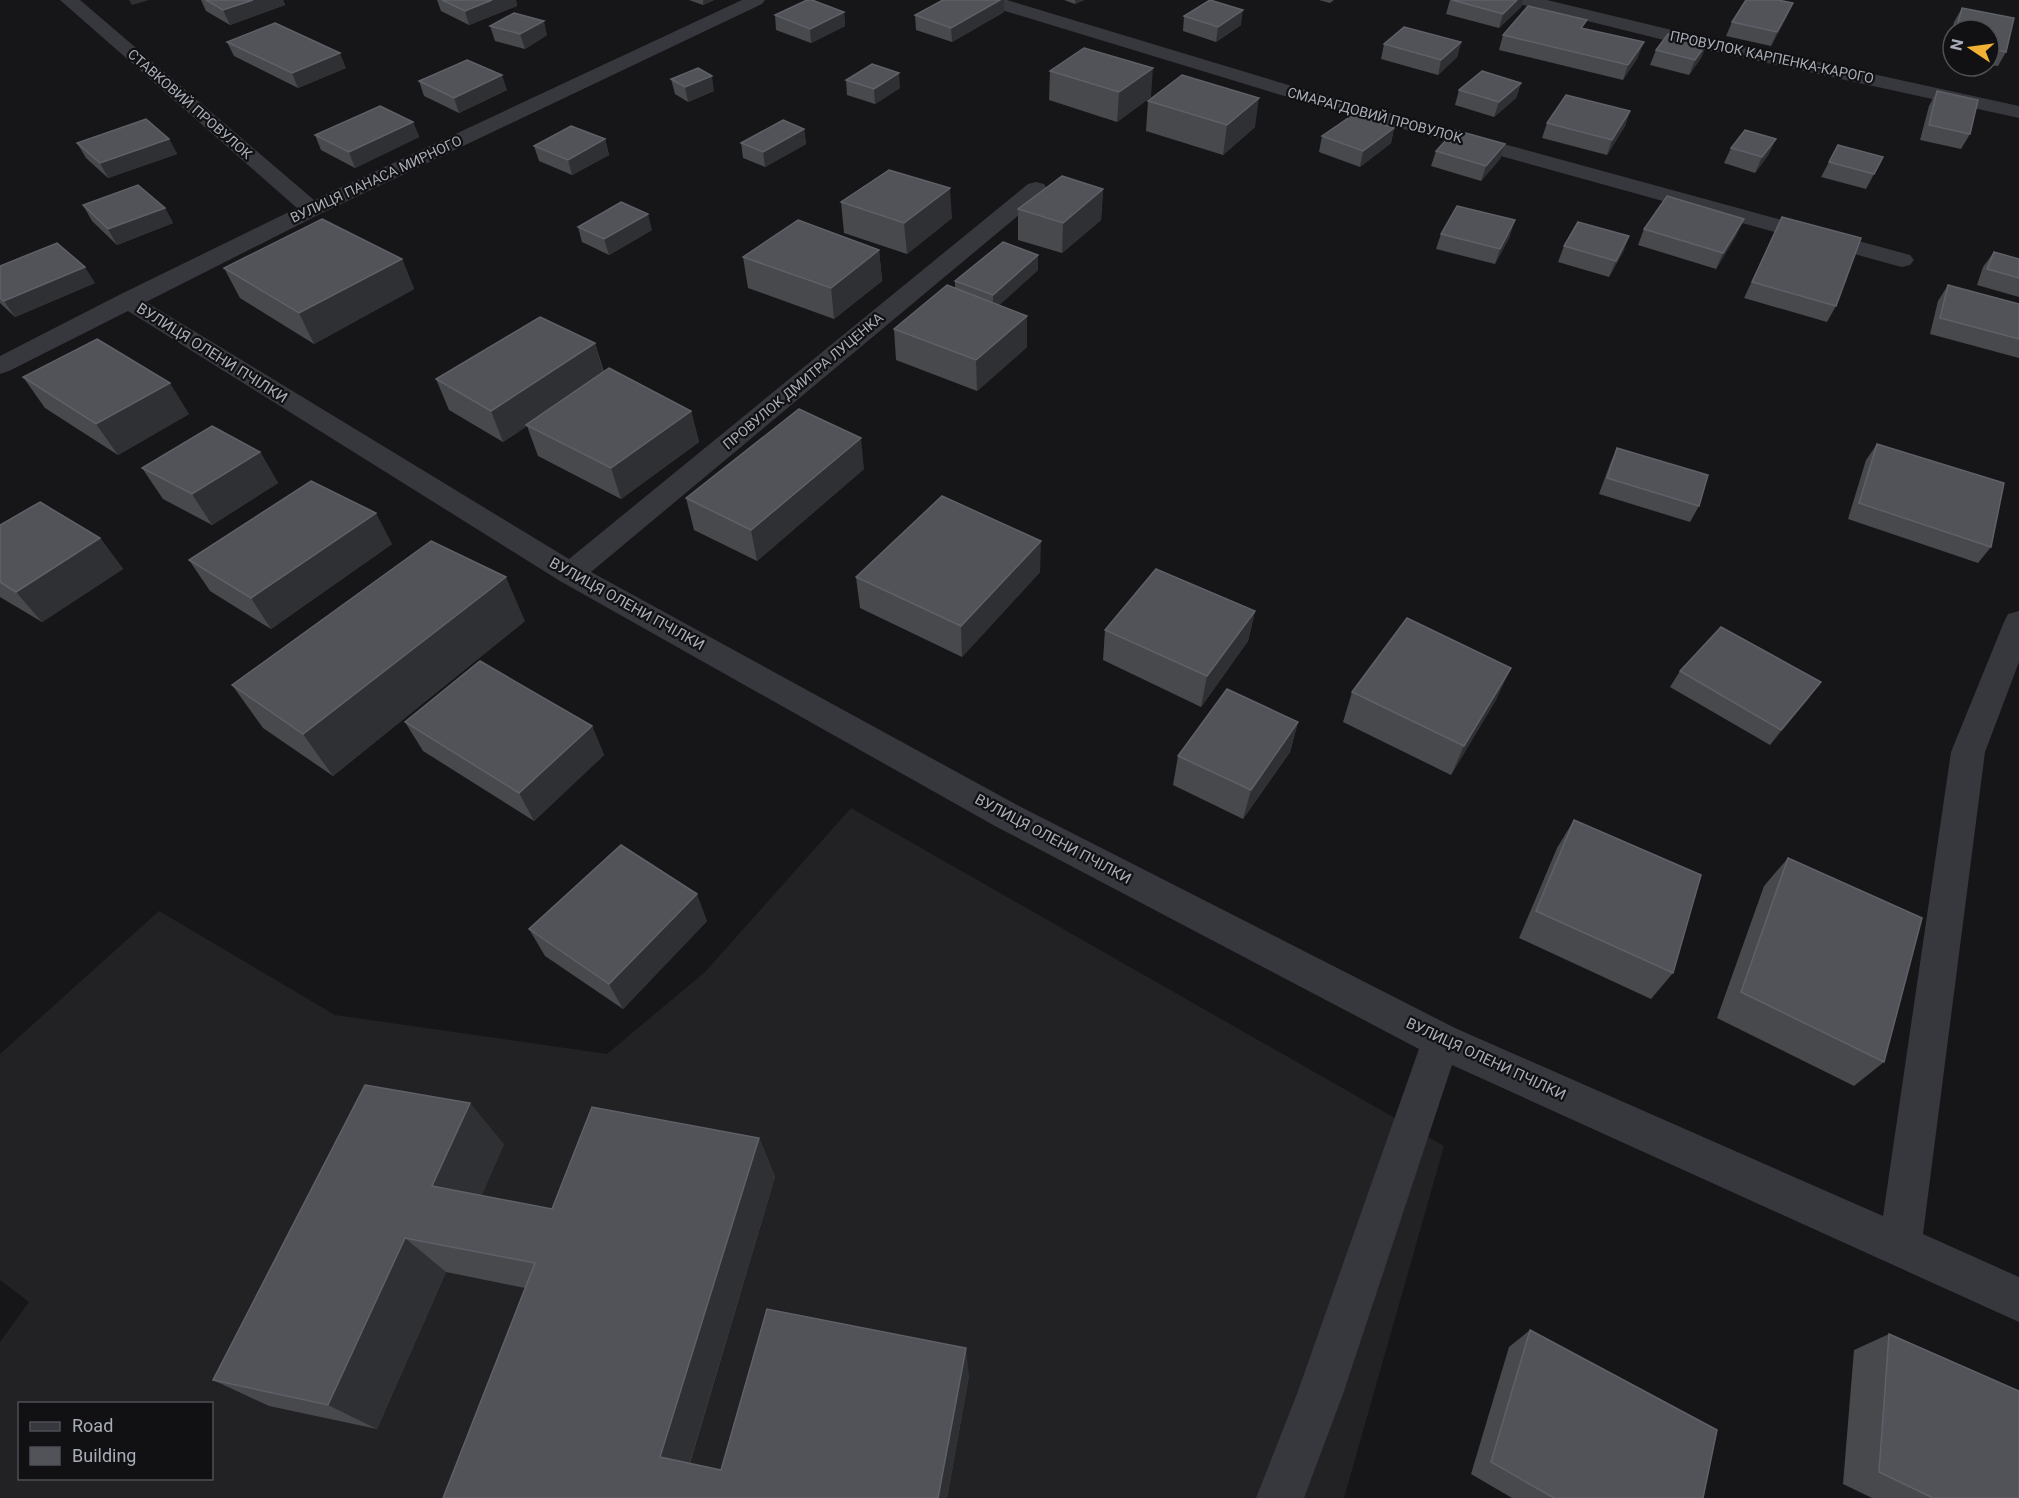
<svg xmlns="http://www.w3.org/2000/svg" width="2019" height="1498" viewBox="0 0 2019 1498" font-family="Roboto,sans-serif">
  <rect width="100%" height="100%" fill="#161618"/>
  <path fill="#222225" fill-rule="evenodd" d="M851 808 1444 1146 1344 1498H0V1342L29 1302 0 1280V1054L159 911 335 1015 607 1054 705 972ZM20 1404H212V1478H20Z"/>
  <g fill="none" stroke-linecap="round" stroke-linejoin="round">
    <g fill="#37383d" fill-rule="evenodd">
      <path d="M60 0H80L314 200 742 0H765L762 4 320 214 146 302 569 559 1028 184 1036 182 1044 184 1047 189 1044 194 591 572 1019 806 1455 1028 1883 1216 1951 752 2004 622 2008 614 2019 611V662L1985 752 1923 1234 2019 1277V1322L1452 1065 1343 1394 1304 1498H1256L1297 1394 1419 1049 995 826 560 581 128 311 9 371 0 374V356L119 295 297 208Z"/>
      <path d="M979 0H1007L1295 87 1910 255 1914 260 1910 265 1902 267 1894 265 1281 95 982 4Z"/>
      <path d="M1516 0H1547L1676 31 2019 106V118L1676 43 1519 4Z"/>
    </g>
  </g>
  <g fill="#47494d">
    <path d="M201 0H283L285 5 230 25 206 11Z"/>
    <path d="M437 0H516L517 6 469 25 441 11Z"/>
    <path d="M689 0H714L703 5Z"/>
    <path d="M1064 0H1084L1075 4Z"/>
    <path d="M1319 0H1334L1330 3Z"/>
    <path d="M1450 0H1523L1521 7 1499 28 1446 14Z"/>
    <path d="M1793 3 1786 18 1771 46 1726 36 1732 22Z"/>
    <path d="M1962 8 2014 18 2006 52 1998 66 1989 65V30H1953V57L1945 56 1954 22Z"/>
    <path d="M844 12 845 26 811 43 776 30 775 15Z"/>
    <path d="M1004 12 952 42 916 30 915 15Z"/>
    <path d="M1184 16 1241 25 1216 42 1183 31Z"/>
    <path d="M490 26 547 35 525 49 495 41Z"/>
    <path d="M1584 29 1638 57 1623 80 1499 50 1503 35Z"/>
    <path d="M227 42 346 68 298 88 234 56Z"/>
    <path d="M1461 42 1457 57 1438 75 1381 59 1384 44Z"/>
    <path d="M1707 43 1701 58 1689 75 1650 65 1656 50Z"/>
    <path d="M1050 71 1151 97 1117 122 1049 100Z"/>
    <path d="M671 79 714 91 688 102 675 94Z"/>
    <path d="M846 80 900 88 875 104 847 95Z"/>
    <path d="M419 81 507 90 459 113 424 96Z"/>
    <path d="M1521 83 1516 98 1494 117 1455 105 1459 90Z"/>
    <path d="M1937 91 1970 134 1961 149 1920 140 1929 106Z"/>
    <path d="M1148 101 1255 127 1223 155 1146 131Z"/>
    <path d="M1630 111 1625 126 1607 155 1542 138 1547 123Z"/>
    <path d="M413 122 419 137 355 168 321 150 315 135Z"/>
    <path d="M1394 128 1391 143 1360 167 1319 152 1322 136Z"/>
    <path d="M804 129 806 144 765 167 743 158 741 143Z"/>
    <path d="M169 139 177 154 108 178 86 158 77 143Z"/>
    <path d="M605 139 609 155 572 175 539 161 534 146Z"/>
    <path d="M1505 144 1500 159 1481 181 1431 166 1436 151Z"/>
    <path d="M1731 148 1769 154 1755 173 1724 163Z"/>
    <path d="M1829 162 1874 174 1866 189 1821 177Z"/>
    <path d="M1103 189 1101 220 1062 253 1018 240V209Z"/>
    <path d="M841 202 952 218 907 254 844 233Z"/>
    <path d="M83 205 165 208 173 223 117 245 92 221Z"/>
    <path d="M1782 217 1836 306 1827 322 1744 298Z"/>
    <path d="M578 227 652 230 609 255 582 242Z"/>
    <path d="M1644 229 1737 234 1716 269 1638 245Z"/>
    <path d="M1441 234 1510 236 1495 264 1436 249Z"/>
    <path d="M1629 236 1623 252 1609 277 1558 262 1564 246Z"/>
    <path d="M879 250 882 281 834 319 748 288 743 257Z"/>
    <path d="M1994 252 2019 259V297L1977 285 1983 267Z"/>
    <path d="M1038 255V270L999 305 1027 316V347L977 391 896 360 894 329 955 288V281Z"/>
    <path d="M402 259 414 289 314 344 240 298 224 268Z"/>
    <path d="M0 266 95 283 15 317 0 303Z"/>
    <path d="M1948 285 2019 304V358L1930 334 1938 301Z"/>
    <path d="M595 343 604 372 691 411 699 442 621 499 538 456 527 426 503 442 449 410 436 379Z"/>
    <path d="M23 377 189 414 118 455 45 408Z"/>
    <path d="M1877 444 1991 547 1978 563 1848 519 1866 460Z"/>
    <path d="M1617 448 1699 506 1690 522 1599 494 1610 464Z"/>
    <path d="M260 452 278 483 212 525 163 499 142 468Z"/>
    <path d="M864 469 757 561 694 530 686 498Z"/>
    <path d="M0 525 100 538 123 569 42 622 0 597Z"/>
    <path d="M392 544 271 629 210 591 189 560Z"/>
    <path d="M1040 572 962 657 860 608 856 577Z"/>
    <path d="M1255 611 1248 641 1201 707 1103 660 1105 630Z"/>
    <path d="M525 621 333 776 263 728 232 685Z"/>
    <path d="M1680 671 1809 698 1770 745 1670 687Z"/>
    <path d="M1352 692 1497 698 1451 775 1343 722Z"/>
    <path d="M405 722 592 726 604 755 534 821 423 751Z"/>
    <path d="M1298 722 1290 752 1243 819 1173 785 1178 756Z"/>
    <path d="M1574 820 1673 973 1651 999 1519 938 1557 848Z"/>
    <path d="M1788 858 1884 1062 1854 1086 1717 1018 1764 886Z"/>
    <path d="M707 921 623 1009 545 956 529 929Z"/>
    <path d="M759 1138 775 1177 690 1463 721 1470 969 1376 947 1498H443L525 1288 446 1272 377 1429 269 1406 213 1380 504 1144 481 1196 552 1209Z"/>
    <path d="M1530 1330 1703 1498H1512L1471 1474 1509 1347Z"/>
    <path d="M1889 1334 2019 1498H1872L1843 1484 1854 1350Z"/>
  </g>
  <g fill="#2f3033">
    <path d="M129 0H149L132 5Z"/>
    <path d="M253 0H283L285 5 230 25 223 10Z"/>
    <path d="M492 0H516L517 6 469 25 465 11Z"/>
    <path d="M703 0H714L703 5Z"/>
    <path d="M1000 0H1004V12L952 42 951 28Z"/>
    <path d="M1075 0H1084L1075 4Z"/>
    <path d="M1517 0H1523L1521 7 1499 28 1503 14Z"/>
    <path d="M1793 3 1786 18 1771 46 1777 32Z"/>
    <path d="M1243 10 1241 25 1216 42 1218 27Z"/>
    <path d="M844 12 845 26 811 43 810 29Z"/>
    <path d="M544 21 547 35 525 49 520 34Z"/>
    <path d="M1461 42 1457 57 1438 75 1441 60Z"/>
    <path d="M1644 42 1638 57 1623 80 1628 65Z"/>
    <path d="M1707 43 1701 58 1689 75 1695 60Z"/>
    <path d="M340 53 346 68 298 88 292 73Z"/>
    <path d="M1153 68 1151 97 1117 122 1119 92Z"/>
    <path d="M899 73 900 88 875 104 874 89Z"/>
    <path d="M502 75 507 90 459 113 454 98Z"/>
    <path d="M712 76 714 91 688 102 685 87Z"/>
    <path d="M1521 83 1516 98 1494 117 1499 102Z"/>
    <path d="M1259 98 1255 127 1223 155 1227 125Z"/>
    <path d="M1630 111 1625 126 1607 155 1612 140Z"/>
    <path d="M413 122 419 137 355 168 349 152Z"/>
    <path d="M1394 128 1391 143 1360 167 1363 151Z"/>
    <path d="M804 129 806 144 765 167 763 152Z"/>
    <path d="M169 139 177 154 108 178 100 163Z"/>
    <path d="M605 139 609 155 572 175 568 160Z"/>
    <path d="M1776 139 1769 154 1755 173 1762 157Z"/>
    <path d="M1505 144 1500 159 1481 181 1486 166Z"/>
    <path d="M950 188 952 218 907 254 904 223Z"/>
    <path d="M1103 189 1101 220 1062 253 1063 223Z"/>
    <path d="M165 208 173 223 117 245 108 229Z"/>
    <path d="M648 214 652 230 609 255 604 239Z"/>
    <path d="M1744 219 1737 234 1716 269 1723 253Z"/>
    <path d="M1515 220 1510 236 1495 264 1500 249Z"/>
    <path d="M1629 236 1623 252 1609 277 1616 261Z"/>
    <path d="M879 250 882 281 834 319 831 288Z"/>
    <path d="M1038 255V270L993 311V295Z"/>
    <path d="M402 259 414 289 314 344 299 313Z"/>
    <path d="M85 267 95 283 15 317 4 301Z"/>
    <path d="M1027 316V347L977 391 976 360Z"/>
    <path d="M595 343 604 375 526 425 527 426 503 442 491 411Z"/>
    <path d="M170 383 189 414 118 455 96 424Z"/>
    <path d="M691 411 699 442 621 499 611 468Z"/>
    <path d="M861 438 864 469 757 561 751 530Z"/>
    <path d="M260 452 278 483 212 525 192 494Z"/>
    <path d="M376 513 392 544 271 629 251 598Z"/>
    <path d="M100 538 123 569 42 622 16 592Z"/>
    <path d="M1041 541 1040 572 962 657 961 626Z"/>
    <path d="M506 577 525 621 333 776 303 734Z"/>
    <path d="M1255 611 1248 641 1201 707 1207 676Z"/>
    <path d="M1511 668 1497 698 1451 775 1464 746Z"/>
    <path d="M1821 682 1809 698 1770 745 1781 730Z"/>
    <path d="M1298 722 1290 752 1243 819 1251 790Z"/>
    <path d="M592 726 604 755 534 821 519 793Z"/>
    <path d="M697 894 707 921 623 1009 609 984Z"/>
    <path d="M470 1103 504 1144 470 1223 432 1186Z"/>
    <path d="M759 1138 775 1177 685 1478 660 1457Z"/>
    <path d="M405 1238 446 1272 377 1429 328 1405Z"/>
    <path d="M966 1348 969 1376 947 1498H938Z"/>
  </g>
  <g fill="#525359" stroke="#5f6168" stroke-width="1.5">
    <path d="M206 0H253L223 10Z"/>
    <path d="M442 0H492L465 11Z"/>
    <path d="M807 0H812L844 12 810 29 775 15Z"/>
    <path d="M943 0H1000L951 28 915 15Z"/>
    <path d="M1210 0 1243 10 1218 27 1184 16Z"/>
    <path d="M1452 0H1517L1503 14Z"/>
    <path d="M1746 0H1778L1793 3 1777 32 1732 22Z"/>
    <path d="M1528 6 1587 20 1581 28 1644 42 1628 65 1503 35Z"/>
    <path d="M1962 8 2014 18 2006 52 1989 48V30H1956Z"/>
    <path d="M514 13 544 21 520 34 490 26Z"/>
    <path d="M275 23 340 53 292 73 227 42Z"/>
    <path d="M1404 27 1461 42 1441 60 1384 44Z"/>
    <path d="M1668 34 1707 43 1695 60 1656 50Z"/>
    <path d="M1084 48 1153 68 1119 92 1050 71Z"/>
    <path d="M467 60 502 75 454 98 419 81Z"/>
    <path d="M872 64 899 73 874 89 846 80Z"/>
    <path d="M698 68 712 76 685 87 671 79Z"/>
    <path d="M1482 71 1521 83 1499 102 1459 90Z"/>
    <path d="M1182 75 1259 98 1227 125 1148 101Z"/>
    <path d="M1937 91 1978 100 1970 134 1929 125Z"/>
    <path d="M1566 95 1630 111 1612 140 1547 123Z"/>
    <path d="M380 106 413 122 349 152 315 135Z"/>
    <path d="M1354 114 1394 128 1363 151 1322 136Z"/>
    <path d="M146 119 169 139 100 163 77 143Z"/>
    <path d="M783 120 804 129 763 152 741 143Z"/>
    <path d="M571 126 605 139 568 160 534 146Z"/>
    <path d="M1455 130 1505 144 1486 166 1436 151Z"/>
    <path d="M1745 130 1776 139 1762 157 1731 148Z"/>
    <path d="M1838 145 1883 157 1874 174 1829 162Z"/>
    <path d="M889 170 950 188 904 223 841 202Z"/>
    <path d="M1062 176 1103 189 1063 223 1018 209Z"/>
    <path d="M138 185 165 208 108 229 83 205Z"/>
    <path d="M1667 196 1744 219 1723 253 1644 229Z"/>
    <path d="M621 202 648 214 604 239 578 227Z"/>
    <path d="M1457 206 1515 220 1500 249 1441 234Z"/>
    <path d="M1782 217 1861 238 1836 306 1752 282Z"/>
    <path d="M322 219 402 259 299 313 224 268Z"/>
    <path d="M798 220 879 250 831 288 743 257Z"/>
    <path d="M1578 222 1629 236 1616 261 1564 246Z"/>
    <path d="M1003 242 1038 255 993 295 955 281Z"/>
    <path d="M57 243 85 267 4 301 0 298V266Z"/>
    <path d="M1994 252 2019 259V278L1987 269Z"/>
    <path d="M947 285 1027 316 976 360 894 329Z"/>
    <path d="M1948 285 2019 304V339L1940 318Z"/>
    <path d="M540 317 595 343 491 411 436 379Z"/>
    <path d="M97 339 170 383 96 424 23 377Z"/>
    <path d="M609 368 691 411 611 468 526 425Z"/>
    <path d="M799 409 861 438 751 530 686 498Z"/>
    <path d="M212 426 260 452 192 494 142 468Z"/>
    <path d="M1877 444 2004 483 1991 547 1859 503Z"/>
    <path d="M1617 448 1708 475 1699 506 1607 478Z"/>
    <path d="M311 481 376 513 251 598 189 560Z"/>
    <path d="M942 496 1041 541 961 626 856 577Z"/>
    <path d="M40 502 100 538 16 592 0 582V525Z"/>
    <path d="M431 541 506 577 303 734 232 685Z"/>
    <path d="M1156 569 1255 611 1207 676 1105 630Z"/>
    <path d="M1407 618 1511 668 1464 746 1352 692Z"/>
    <path d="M1721 627 1821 682 1781 730 1680 671Z"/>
    <path d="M480 661 592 726 519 793 405 722Z"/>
    <path d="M1227 689 1298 722 1251 790 1178 756Z"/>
    <path d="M1574 820 1701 875 1673 973 1536 911Z"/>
    <path d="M621 845 697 894 609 984 529 929Z"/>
    <path d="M1788 858 1922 918 1884 1062 1741 992Z"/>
    <path d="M365 1085 470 1103 432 1186 552 1209 592 1107 759 1138 660 1457 721 1470 767 1309 966 1348 938 1498H443L535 1263 405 1238 328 1405 213 1380Z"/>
    <path d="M1530 1330 1717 1430 1703 1498H1554L1491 1462Z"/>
    <path d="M1889 1334 2019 1391V1498H1933L1879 1472Z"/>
  </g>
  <g text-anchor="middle" stroke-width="4.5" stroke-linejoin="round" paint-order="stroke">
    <g font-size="14" fill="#a8adb8" stroke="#111113">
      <text transform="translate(1772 57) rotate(12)" y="5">ПРОВУЛОК КАРПЕНКА-КАРОГО</text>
      <text transform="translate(190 104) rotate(41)" y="5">СТАВКОВИЙ ПРОВУЛОК</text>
      <text transform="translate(1375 115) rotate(15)" y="5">СМАРАГДОВИЙ ПРОВУЛОК</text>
      <text transform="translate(376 179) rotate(-25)" y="5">ВУЛИЦЯ ПАНАСА МИРНОГО</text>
      <text transform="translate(803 381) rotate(-40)" y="5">ПРОВУЛОК ДМИТРА ЛУЦЕНКА</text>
    </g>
    <g font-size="15" fill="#a8adb8" stroke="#111113">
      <text transform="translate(212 353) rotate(32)" y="5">ВУЛИЦЯ ОЛЕНИ ПЧІЛКИ</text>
      <text transform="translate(627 604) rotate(29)" y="5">ВУЛИЦЯ ОЛЕНИ ПЧІЛКИ</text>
      <text transform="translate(1053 839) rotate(28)" y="5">ВУЛИЦЯ ОЛЕНИ ПЧІЛКИ</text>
      <text transform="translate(1486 1059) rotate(25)" y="5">ВУЛИЦЯ ОЛЕНИ ПЧІЛКИ</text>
    </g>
  </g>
  <rect x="18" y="1402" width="195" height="78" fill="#111113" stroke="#4d4f55" stroke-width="1.5"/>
  <rect x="30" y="1422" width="30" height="9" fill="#37383d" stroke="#4d4f55" stroke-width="1.5"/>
  <text x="72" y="1432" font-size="18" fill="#a8adb8">Road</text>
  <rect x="30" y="1447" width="30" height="18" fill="#525359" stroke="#4d4f55" stroke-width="1.5"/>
  <text x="72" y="1462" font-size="18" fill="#a8adb8">Building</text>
  <g transform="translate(1971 48) rotate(283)"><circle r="28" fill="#111113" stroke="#4d4f55" stroke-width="1.5"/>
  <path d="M0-4.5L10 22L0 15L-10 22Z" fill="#f2b134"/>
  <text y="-9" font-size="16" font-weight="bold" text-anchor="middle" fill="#a8adb8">N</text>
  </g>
</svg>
